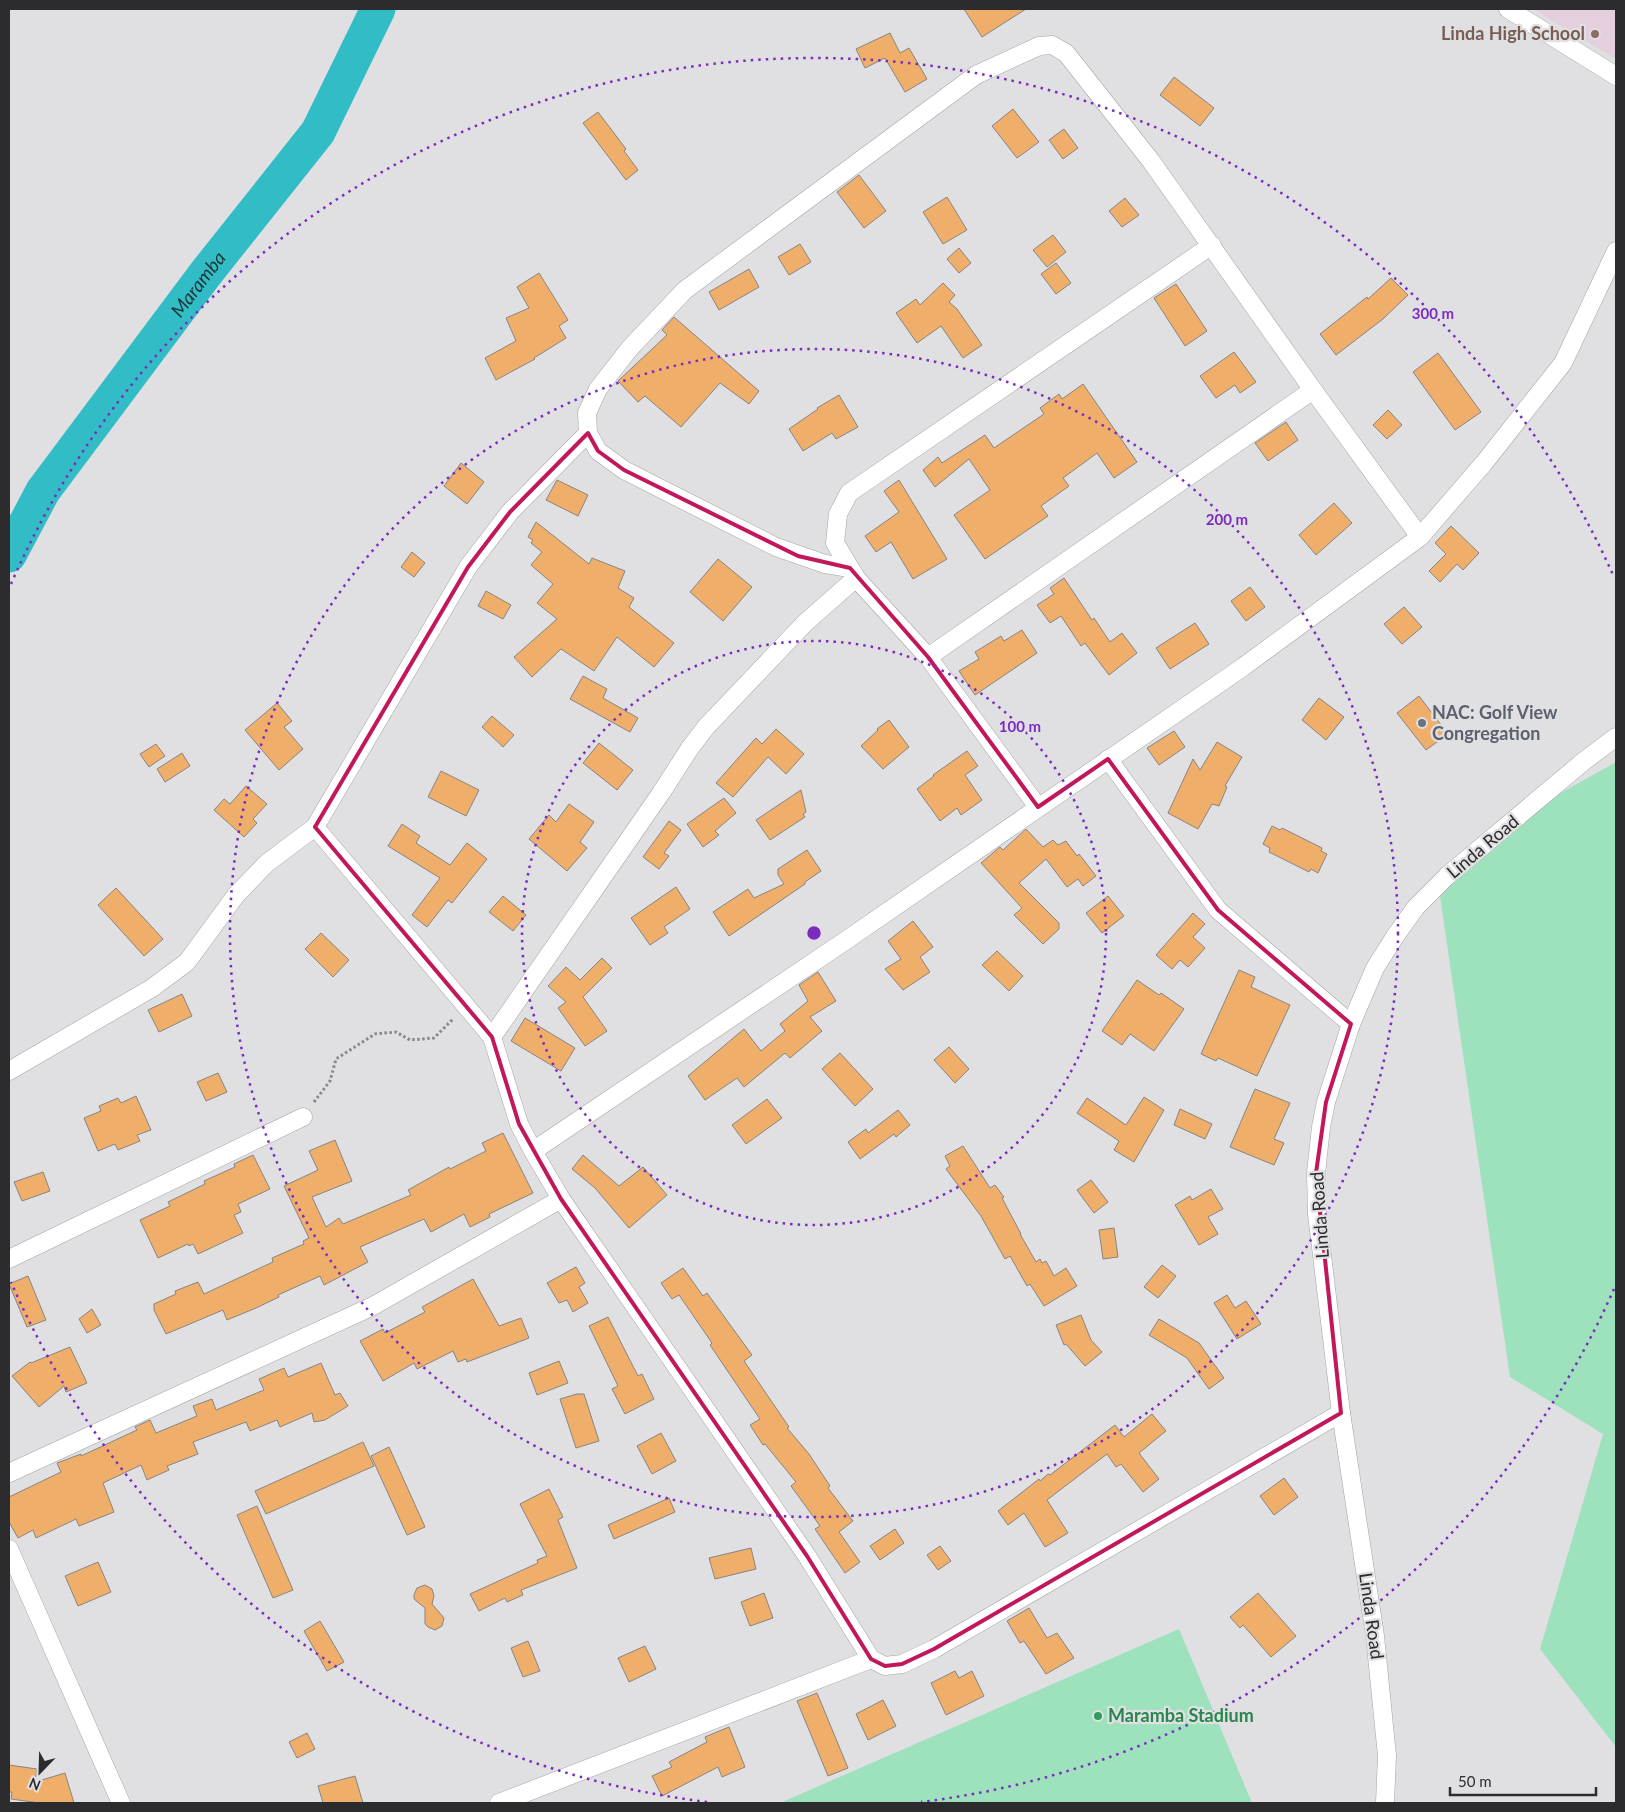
<svg xmlns="http://www.w3.org/2000/svg" width="1625" height="1812" viewBox="0 0 1625 1812" font-family="Lato,sans-serif">
  <rect width="100%" height="100%" fill="#e0e0e3"/>
  <path fill="#e4cfde" d="M1533 9H1616V59Z"/>
  <g fill="#9de1bd">
    <path d="M1616 762V1747L1540 1649 1603 1434 1510 1377 1440 896 1506 824Z"/>
    <path d="M1179 1629 1252 1803H780Z"/>
  </g>
  <g fill="none" stroke-linecap="round" stroke-linejoin="round">
    <path stroke="#32bdc6" stroke-width="35" id="s1" d="M9 555 43 491 206 273 318 132 378 9"/>
  </g>
  <g fill="#efaf6b" stroke="#878482">
    <path d="M964 9H1026L982 37Z"/>
    <path d="M890 33 900 53 909 48 927 79 905 92 885 58 865 68 856 49Z"/>
    <path d="M1174 77 1214 108 1200 126 1160 95Z"/>
    <path d="M1013 109 1039 142 1017 158 992 126Z"/>
    <path d="M598 112 626 149 624 151 638 170 626 180 583 123Z"/>
    <path d="M1064 129 1078 148 1063 159 1049 140Z"/>
    <path d="M859 175 886 211 864 228 837 192Z"/>
    <path d="M947 197 967 230 943 244 923 212Z"/>
    <path d="M1125 198 1139 215 1122 227 1109 211Z"/>
    <path d="M1053 235 1066 252 1047 267 1033 250Z"/>
    <path d="M800 244 811 262 789 275 778 257Z"/>
    <path d="M959 248 971 263 959 273 947 259Z"/>
    <path d="M1056 263 1071 283 1056 294 1041 274Z"/>
    <path d="M749 269 759 287 719 310 709 292Z"/>
    <path d="M539 273 568 320 559 326 566 338 534 358 535 359 496 380 485 358 516 341 506 318 529 308 517 287Z"/>
    <path d="M1391 278 1408 295 1383 319 1336 355 1320 334 1367 297 1368 299Z"/>
    <path d="M943 283 955 295 949 302 957 309 982 345 963 358 941 326 917 343 896 313 916 299 920 305Z"/>
    <path d="M1176 284 1207 331 1185 346 1154 298Z"/>
    <path d="M674 317 759 391 749 404 720 383 681 427 645 396 638 402 618 381 667 335 662 330Z"/>
    <path d="M1234 352 1256 382 1240 393 1235 385 1216 398 1200 376Z"/>
    <path d="M1438 353 1481 412 1455 430 1413 372Z"/>
    <path d="M1083 384 1137 462 1114 478 1097 453 1063 478 1069 486 1041 506 1048 516 985 559 954 515 990 490 969 459 935 487 923 470 938 457 942 463 985 435 994 448 1044 414 1040 408 1059 394 1062 399Z"/>
    <path d="M839 395 858 427 836 439 832 433 803 451 789 429 818 409 817 408Z"/>
    <path d="M1388 410 1402 425 1387 439 1373 425Z"/>
    <path d="M1286 422 1298 440 1268 461 1255 443Z"/>
    <path d="M461 463 484 482 467 504 444 486Z"/>
    <path d="M557 480 588 495 578 516 546 500Z"/>
    <path d="M899 480 947 559 913 579 891 542 876 552 865 536 899 512 884 491Z"/>
    <path d="M1334 503 1352 523 1316 555 1299 535Z"/>
    <path d="M536 522 589 564 592 558 625 571 618 588 634 598 629 607 674 643 654 667 617 637 594 671 561 649 532 677 514 657 557 619 537 603 553 584 531 565 542 552 531 543 533 540 528 537Z"/>
    <path d="M1451 526 1479 553 1463 570 1457 564 1440 582 1429 571 1446 554 1435 543Z"/>
    <path d="M412 552 425 563 414 577 401 567Z"/>
    <path d="M718 559 752 587 723 621 690 592Z"/>
    <path d="M1064 578 1092 620 1094 618 1110 642 1122 633 1137 653 1109 675 1085 643 1081 646 1061 616 1050 623 1037 605 1054 594 1050 588Z"/>
    <path d="M1250 587 1265 607 1246 621 1231 601Z"/>
    <path d="M486 591 511 605 503 619 478 606Z"/>
    <path d="M1404 607 1422 627 1402 644 1384 624Z"/>
    <path d="M1195 623 1209 644 1170 669 1156 648Z"/>
    <path d="M1022 630 1037 653 975 695 959 671 979 659 975 652 1001 636 1004 641Z"/>
    <path d="M583 676 607 689 603 698 638 718 630 732 570 699Z"/>
    <path d="M1419 696 1448 734 1426 750 1397 713Z"/>
    <path d="M1319 698 1344 717 1326 740 1302 720Z"/>
    <path d="M277 703 292 721 284 727 303 749 279 770 245 730Z"/>
    <path d="M492 716 514 735 503 747 482 727Z"/>
    <path d="M889 720 909 747 883 769 861 746 878 730 877 729Z"/>
    <path d="M776 729 804 754 786 774 768 757 733 797 716 783 756 738 762 744Z"/>
    <path d="M1174 731 1185 747 1159 765 1147 748Z"/>
    <path d="M1217 742 1242 757 1225 786 1227 787 1219 806 1212 804 1198 829 1168 813 1193 759 1200 770Z"/>
    <path d="M599 743 633 770 617 790 583 763Z"/>
    <path d="M156 744 165 756 149 767 140 754Z"/>
    <path d="M967 751 978 766 965 775 982 800 961 815 957 808 940 821 917 789 934 776 933 775Z"/>
    <path d="M182 753 190 766 165 782 157 769Z"/>
    <path d="M441 771 479 790 466 816 428 797Z"/>
    <path d="M246 786 267 804 253 819 257 823 244 837 214 810 224 799 230 804Z"/>
    <path d="M801 790 806 812 803 814 805 817 770 840 756 820Z"/>
    <path d="M724 798 736 813 715 831 719 835 703 847 687 824Z"/>
    <path d="M569 804 594 822 580 842 587 848 567 871 529 839 549 815 556 822Z"/>
    <path d="M669 821 681 830 664 853 669 856 659 869 643 857Z"/>
    <path d="M402 824 420 836 416 843 450 865 467 843 487 859 452 903 448 900 427 927 412 915 440 878 388 846Z"/>
    <path d="M1272 826 1280 830 1282 828 1322 848 1321 851 1327 854 1318 873 1311 869 1309 872 1269 852 1270 848 1263 844Z"/>
    <path d="M1026 829 1043 847 1053 840 1058 845 1066 841 1077 856 1079 854 1096 876 1083 886 1078 879 1067 887 1046 859 1019 883 1059 923V929L1043 944 1014 915 1022 908 981 863 1000 847 1003 850Z"/>
    <path d="M807 850 821 871 805 882V884L729 936 713 912 748 889 754 898 784 884 778 875V869Z"/>
    <path d="M676 887 690 909 664 927 668 933 650 945 631 918Z"/>
    <path d="M116 888 163 939 144 956 98 905Z"/>
    <path d="M503 896 526 915 513 931 489 912Z"/>
    <path d="M1108 896 1124 916 1102 933 1086 913Z"/>
    <path d="M1193 913 1205 924 1193 937 1205 948 1188 967 1180 960 1172 969 1156 955Z"/>
    <path d="M913 921 933 947 920 957 930 972 903 990 885 969 901 959 888 941Z"/>
    <path d="M321 933 349 960 333 977 305 949Z"/>
    <path d="M997 951 1023 976 1009 991 982 965Z"/>
    <path d="M602 958 612 968 583 997 607 1031 585 1046 558 1008 566 1002 548 986 566 967 580 980Z"/>
    <path d="M1239 970 1255 977 1251 987 1290 1005 1257 1076 1218 1058 1216 1061 1201 1054Z"/>
    <path d="M818 972 836 1001 810 1017 822 1031 790 1058 785 1053 744 1087 737 1078 705 1100 688 1076 744 1029 761 1051 785 1031 780 1024 808 1001 799 985Z"/>
    <path d="M1137 980 1159 995 1161 993 1184 1009 1154 1051 1130 1034 1122 1045 1102 1031Z"/>
    <path d="M182 994 192 1016 159 1032 148 1010Z"/>
    <path d="M525 1018 575 1048 561 1071 511 1041Z"/>
    <path d="M949 1047 969 1069 955 1083 934 1060Z"/>
    <path d="M840 1053 873 1089 855 1106 822 1069Z"/>
    <path d="M218 1073 227 1092 206 1101 197 1082Z"/>
    <path d="M1255 1089 1290 1103 1274 1139 1284 1143 1274 1165 1230 1147Z"/>
    <path d="M136 1096 151 1130 137 1135 140 1141 118 1150 115 1144 98 1151 84 1118 101 1111 99 1106 118 1098 121 1103Z"/>
    <path d="M1144 1097 1164 1110 1134 1162 1114 1150 1119 1141 1077 1113 1087 1098 1126 1125Z"/>
    <path d="M767 1099 782 1118 746 1144 732 1125Z"/>
    <path d="M1180 1109 1212 1124 1205 1139 1174 1125Z"/>
    <path d="M898 1110 910 1125 896 1137 894 1134 860 1159 848 1142 866 1129 868 1133Z"/>
    <path d="M503 1133 533 1193 489 1214 490 1217 470 1227 464 1214 431 1232 424 1219 360 1247 368 1262 324 1285 320 1276 278 1295 279 1297 256 1308 227 1320 223 1310 166 1334 154 1310V1304L176 1294 175 1291 198 1282 204 1294 273 1262 272 1258 304 1244 303 1241 309 1238 284 1186 318 1170 309 1151 335 1140 352 1181 312 1197 326 1227 339 1218 343 1224 411 1195 408 1190 449 1167 450 1169 486 1151 482 1143Z"/>
    <path d="M963 1146 990 1188 995 1185 1004 1197 1002 1198 1021 1234H1020L1036 1262 1040 1259 1042 1263 1046 1261 1054 1276 1066 1268 1077 1286 1044 1306 1030 1284 1027 1286 1010 1256 1005 1259 981 1216 946 1169 950 1166 945 1156Z"/>
    <path d="M253 1155 270 1189 238 1204 241 1212 234 1215 243 1233 198 1254 193 1244 189 1246 188 1244 158 1258 140 1220 170 1206 168 1202 205 1184 204 1181 235 1167 234 1164Z"/>
    <path d="M583 1155 619 1186 643 1167 667 1195 629 1228 595 1188 572 1169Z"/>
    <path d="M43 1172 50 1191 22 1201 14 1182Z"/>
    <path d="M1091 1180 1108 1202 1094 1213 1077 1190Z"/>
    <path d="M1211 1189 1223 1209 1208 1217 1218 1234 1199 1245 1175 1205 1190 1196 1192 1200Z"/>
    <path d="M1114 1228 1118 1257 1103 1259 1099 1230Z"/>
    <path d="M1162 1265 1176 1276 1158 1298 1144 1287Z"/>
    <path d="M576 1267 585 1283 579 1287 588 1303 573 1312 567 1300 559 1303 547 1283Z"/>
    <path d="M683 1268 703 1296 707 1293 752 1355 744 1361 789 1427 787 1428 809 1454 830 1486 828 1488 853 1521 839 1532 860 1562 845 1573 815 1529 820 1526 791 1486 796 1482 765 1444 763 1445 750 1425 760 1419 710 1345 712 1343 679 1295 672 1299 661 1283Z"/>
    <path d="M28 1276 46 1320 27 1327 9 1284Z"/>
    <path d="M473 1279 499 1326 521 1318 529 1338 467 1362 466 1359 458 1362 453 1351 417 1369 414 1363 383 1381 360 1341 383 1329 385 1333 425 1312 422 1307Z"/>
    <path d="M1227 1295 1235 1308 1246 1301 1261 1324 1237 1339 1214 1303Z"/>
    <path d="M92 1309 101 1325 87 1333 79 1319Z"/>
    <path d="M1081 1315 1091 1340 1102 1352 1085 1366 1066 1344 1064 1345 1056 1325Z"/>
    <path d="M608 1317 638 1376 642 1374 654 1399 625 1414 612 1389 618 1386 589 1326Z"/>
    <path d="M1159 1319 1199 1343 1224 1378 1209 1389 1187 1358 1149 1335Z"/>
    <path d="M70 1347 87 1383 66 1392 64 1386 39 1407 12 1376 30 1362 31 1363Z"/>
    <path d="M559 1361 568 1383 537 1395 529 1373Z"/>
    <path d="M321 1363 335 1395 340 1393 348 1406 325 1420 314 1422 312 1413 280 1427 277 1420 250 1431 246 1422 193 1442 198 1454 167 1466 169 1470 147 1480 141 1465 103 1483 114 1512 79 1526 76 1519 36 1538 33 1530 18 1538 9 1522V1497L61 1472 57 1463 81 1454V1456L137 1430 135 1427 150 1420 156 1433 197 1416 193 1406 212 1399 216 1410 264 1390 259 1379 284 1368 288 1377Z"/>
    <path d="M577 1394H584L599 1441 576 1448 560 1399Z"/>
    <path d="M1152 1414 1166 1431 1139 1453 1159 1479 1143 1492 1121 1464 1116 1467 1107 1454 1047 1500 1068 1533 1045 1547 1024 1513 1008 1525 998 1511 1039 1479 1040 1481 1048 1474 1050 1475 1115 1425 1124 1437Z"/>
    <path d="M661 1433 676 1461 652 1474 637 1446Z"/>
    <path d="M363 1442 374 1466 266 1514 255 1491Z"/>
    <path d="M389 1447 425 1527 407 1535 371 1456Z"/>
    <path d="M1284 1478 1298 1497 1274 1515 1260 1496Z"/>
    <path d="M549 1489 563 1517 558 1520 577 1568 521 1590 523 1595 507 1602 505 1598 479 1611 470 1594 538 1563 537 1560 547 1556 520 1504Z"/>
    <path d="M669 1498 675 1512 614 1539 608 1525Z"/>
    <path d="M257 1506 293 1590 273 1598 237 1515Z"/>
    <path d="M895 1529 904 1543 880 1560 870 1546Z"/>
    <path d="M940 1546 951 1561 938 1570 927 1555Z"/>
    <path d="M751 1548 756 1569 715 1579 709 1558Z"/>
    <path d="M98 1562 111 1592 78 1606 65 1576Z"/>
    <path d="M425 1585 432 1589 434 1596 432 1604 444 1618 442 1626 435 1630 428 1627 425 1624V1608L414 1599V1595L417 1588Z"/>
    <path d="M764 1593 773 1618 750 1626 741 1602Z"/>
    <path d="M1258 1593 1296 1636 1271 1657 1243 1625 1240 1628 1230 1617Z"/>
    <path d="M1029 1608 1047 1638 1057 1633 1074 1658 1046 1674 1024 1641 1020 1643 1007 1621Z"/>
    <path d="M320 1621 344 1662 327 1671 304 1631Z"/>
    <path d="M528 1641 540 1671 523 1677 511 1648Z"/>
    <path d="M645 1646 656 1669 629 1682 618 1658Z"/>
    <path d="M955 1671 959 1678 972 1671 984 1696 946 1715 931 1683Z"/>
    <path d="M817 1693 848 1768 828 1776 797 1701Z"/>
    <path d="M883 1700 896 1726 868 1740 856 1714Z"/>
    <path d="M729 1727 745 1767 722 1777 718 1767 662 1796 652 1776 672 1767 669 1762 707 1742 705 1737Z"/>
    <path d="M307 1733 315 1749 297 1758 289 1742Z"/>
    <path d="M9 1765 37 1769 35 1782 65 1773 74 1803H40L11 1799 12 1792H9Z"/>
    <path d="M355 1776 363 1803H323L318 1786Z"/>
  </g>
  <g fill="none" stroke-linecap="round" stroke-linejoin="round">
    <g stroke="#a4a3a7" stroke-width="19">
      <g id="street">
        <path d="M1508 9 1616 76"/>
        <path d="M588 433 598 451 624 470 776 547 825 564 850 568"/>
        <path d="M1420 537 1484 463 1563 363 1616 251"/>
        <path d="M928 657 1313 390"/>
        <path d="M1108 759 1218 910 1351 1024"/>
        <path d="M1038 807 928 657 856 578 835 543 838 514 849 493 1212 245"/>
        <path d="M315 827 492 1037 519 1124 533 1151"/>
        <path d="M492 1037 661 793 690 748 706 727 805 623 856 578"/>
        <path d="M9 1071 152 988 187 962 236 895 267 863 315 827 468 567 510 512 588 433 587 413 598 389 630 348 685 290 976 75 1039 46 1052 45 1066 53 1151 161 1313 390 1420 537 1243 667 845 941 533 1151 561 1199 807 1556 871 1659 885 1666 902 1664 934 1649 1341 1413"/>
        <path d="M9 1259 303 1117"/>
        <path d="M9 1473 373 1306 561 1199"/>
        <path d="M9 1549 121 1803"/>
        <path d="M499 1803 871 1659"/>
        <path d="M1385 1803 1387 1756 1375 1636 1341 1413 1317 1214 1316 1173 1321 1127 1326 1102 1351 1024 1375 968 1396 935 1416 907 1447 876 1584 761 1616 737"/>
      </g>
    </g>
    <path stroke="#89898c" stroke-width="3" stroke-dasharray="2.5 2.5" stroke-linecap="butt" d="M314 1102 330 1081 336 1059 375 1034 396 1032 410 1040 434 1038 453 1019"/>
    <use href="#street" stroke="#fff" stroke-width="18"/>
  </g>
  <path fill="none" stroke="#c2185b" stroke-width="4" stroke-linejoin="round" d="M588 433 598 451 624 470 798 556 850 568 928 657 1038 807 1108 759 1218 910 1351 1024 1326 1102 1316 1173 1341 1413 934 1649 902 1664 885 1666 871 1659 807 1556 561 1199 519 1124 492 1037 315 827 468 567 510 512Z"/>
  <g fill="none" stroke="#7b2cbf" stroke-width="2.5" stroke-dasharray="2.5 5">
    <circle cx="814" cy="933" r="292"/>
    <circle cx="814" cy="933" r="584"/>
    <path d="M1614 1289A876 876 0 0 1 921 1802M707 1802A876 876 0 0 1 11 1282M11 584A876 876 0 0 1 1614 577"/>
  </g>
  <circle fill="#8d6e63" stroke="#e0e0e3" stroke-width="2" cx="1595" cy="34" r="5"/>
  <circle fill="#6b7280" stroke="#e0e0e3" stroke-width="2" cx="1422" cy="723" r="5"/>
  <circle fill="#2e9e5b" stroke="#e0e0e3" stroke-width="2" cx="1098" cy="1716" r="5"/>
  <g text-anchor="middle" stroke-width="4.5" stroke-linejoin="round" paint-order="stroke">
    <g font-size="18" font-weight="bold" fill="#785e54" stroke="#e0e0e3" text-anchor="end">
      <text x="1585" y="40">Linda High School</text>
    </g>
    <g font-size="18" font-weight="bold" fill="#5b616d" stroke="#e0e0e3" text-anchor="start">
      <text x="1432" y="719">NAC: Golf View<tspan x="1432" dy="21">Congregation</tspan></text>
    </g>
    <g font-size="18" fill="#2c2c2e" stroke="#e0e0e3">
      <text transform="translate(1483 847) rotate(-40)" y="6">Linda Road</text>
      <text transform="translate(1320 1215) rotate(-94)" y="6">Linda Road</text>
      <text transform="translate(1371 1616) rotate(82)" y="6">Linda Road</text>
    </g>
    <g font-size="18" font-weight="bold" fill="#27864d" stroke="#e0e0e3" text-anchor="start">
      <text x="1108" y="1722">Maramba Stadium</text>
    </g>
    <g font-size="19" font-style="italic" fill="#1e3537" stroke="#e0e0e3">
      <text dy="7" stroke="none"><textPath href="#s1" startOffset="331">Maramba</textPath></text>
    </g>
  </g>
  <circle cx="814" cy="933" r="8" fill="#7b2cbf" stroke="#e0e0e3" stroke-width="2.5"/>
  <g font-size="15" text-anchor="middle" font-weight="bold" fill="#7b2cbf" stroke="#e0e0e3" stroke-width="4.5" stroke-linejoin="round" paint-order="stroke">
    <text x="1433" y="319">300 m</text>
    <text x="1227" y="525">200 m</text>
    <text x="1020" y="732">100 m</text>
  </g>
  <rect width="1625" height="1812" fill="none" stroke="#2c2c2e" stroke-width="20"/>
  <g transform="translate(40 1772) rotate(203)" stroke="#e0e0e3" stroke-width="4" paint-order="stroke">
  <path d="M0-4L9 19L0 12L-9 19Z" fill="#2c2c2e"/>
  <text y="-8" font-size="14" font-weight="bold" text-anchor="middle" fill="#2c2c2e">N</text>
  </g>
  <path d="M1450 1787v8h146v-8" fill="none" stroke="#2c2c2e" stroke-width="2.5"/>
  <text x="1458" y="1787" font-size="15" fill="#2c2c2e" stroke="#e0e0e3" stroke-width="4" paint-order="stroke">50 m</text>
</svg>
